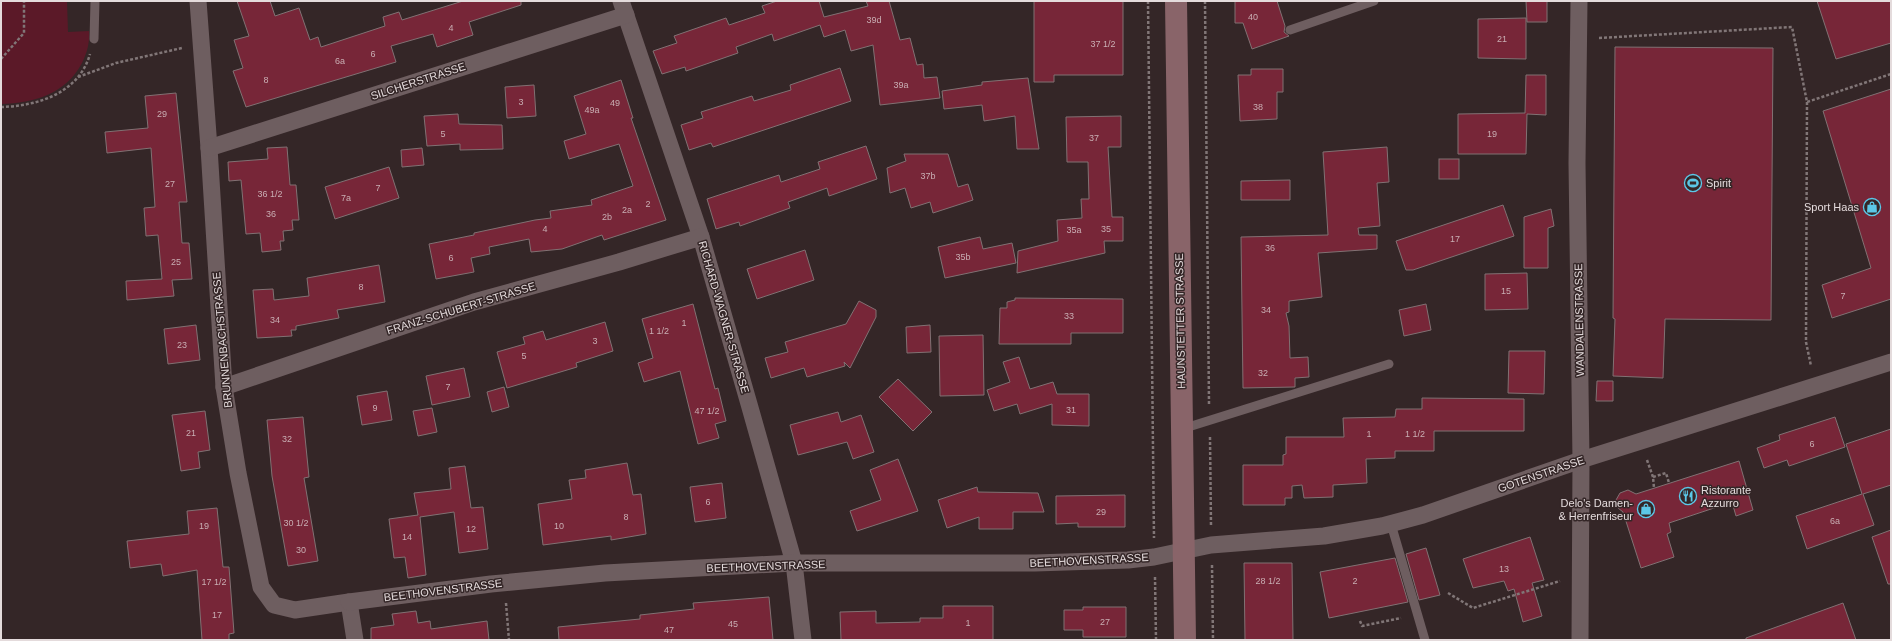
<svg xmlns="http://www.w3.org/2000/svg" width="1892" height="641" viewBox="0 0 1892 641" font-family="Helvetica,sans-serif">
  <rect width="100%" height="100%" fill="#342627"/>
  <path fill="#5b1928" d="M1 1H67L68 32 89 31C90 42 87 53 82 63 66 94 34 103 1 104Z"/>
  <g fill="#772638" stroke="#817173">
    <path d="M237 1H270L275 16 299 8 310 40 318 37 321 47 385 26 383 17 399 12 402 20 463 1H521V5L469 22 473 35 437 47 433 34 391 46 396 62 246 107 233 71 243 68 234 40 249 36Z"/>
    <path d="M777 1H819L824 17 868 6 866 1H889L900 40 910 38 917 65 923 64 924 78 937 77 940 98 880 105 873 45 851 51 845 30 824 37 820 25 774 41 772 34 736 47 738 53 686 71 685 67 662 74 653 51 677 43 674 36 726 18 729 25 765 13 762 6Z"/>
    <path d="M1034 1H1123V75H1054V82H1034Z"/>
    <path d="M1235 1H1277L1285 26 1284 32 1289 36 1252 49 1243 23H1235Z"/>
    <path d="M1526 1H1547V22H1527Z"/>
    <path d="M1817 1H1891V43L1836 59Z"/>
    <path d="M1526 18V59L1478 58V19Z"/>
    <path d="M1615 47 1773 48 1771 320 1665 319 1663 378 1613 376 1615 319 1613 318Z"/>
    <path d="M840 68 851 101 713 147 711 143 689 150 681 125 703 118 701 112 752 96 754 101 791 90 790 85Z"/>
    <path d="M1251 69H1283V92H1277V119L1240 121 1238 75H1251Z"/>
    <path d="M1526 75H1546V115L1527 114 1526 154H1458V114L1525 113Z"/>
    <path d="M1028 78 1039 149H1017L1015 116 984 121 982 105 944 109 942 91 982 85V82Z"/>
    <path d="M621 80 633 118H631L666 220 604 240 602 235 562 249 531 252 529 239 489 247 490 254 471 258 474 272 436 279 429 244 474 235V233L535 220 551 218 550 211 592 205 591 200 633 186 619 144 569 159 564 141 586 134 574 96Z"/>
    <path d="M534 85 536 116 507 118 505 87Z"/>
    <path d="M1891 89V299L1832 318 1822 285 1871 268 1823 111Z"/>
    <path d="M176 93 187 202H179L182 243H189L192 279 172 280 174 296 127 300 126 281 162 279 158 235 146 236 145 221 144 208 155 207 151 148 107 153 105 132 148 128 145 96Z"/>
    <path d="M458 114 459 124 502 125 503 149 460 150V144L427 146 424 116Z"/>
    <path d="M1121 116V147H1108L1112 217H1123V241H1104L1105 253 1017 273 1018 251 1058 241 1057 220 1082 218 1081 199H1089L1088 162H1067L1066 117Z"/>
    <path d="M866 146 877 179 829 196 827 188 788 202 790 208 740 226 739 222 716 229 707 199 779 175 781 182 820 169 818 162Z"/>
    <path d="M287 147 290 185H296L299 220H292L293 230 283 231 284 241H280L281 250 262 252 260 233 246 234 241 180 229 181 228 162 268 159 267 148Z"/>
    <path d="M1387 147 1389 182 1377 183 1380 226 1358 228 1359 235H1377V249L1318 253 1322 297 1289 301V312L1286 313 1289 326 1290 358 1308 357 1309 377 1295 378V387L1243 388 1241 237 1328 235 1323 152Z"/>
    <path d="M422 148 424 165 402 167 401 150Z"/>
    <path d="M904 154H948L958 187 968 184 973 200 933 213 930 202 911 208 905 188 890 193 887 168 906 161Z"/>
    <rect x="1439" y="159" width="20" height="20"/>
    <path d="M389 167 399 198 335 219 325 187Z"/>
    <path d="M1290 180V200H1241V181Z"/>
    <path d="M1503 205 1514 236 1413 270H1406L1396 241Z"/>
    <path d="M1551 209 1554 226 1548 228V268H1524V217Z"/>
    <path d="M980 237 983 249 1012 243 1016 263 945 278 938 247Z"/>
    <path d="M805 250 814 280 757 299 747 269Z"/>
    <path d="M379 265 385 302 337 310 339 318 296 326V330H291L292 336 257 338 253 290 273 289 274 300 309 296 307 278Z"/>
    <path d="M1527 273 1528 309 1485 310V274Z"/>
    <path d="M1015 298 1123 299V333H1071V344H999L1000 308H1007V302L1015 300Z"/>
    <path d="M859 301 876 310V317L850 368 844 362 845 366 807 377 804 368 771 378 765 358 788 352 785 342 846 324Z"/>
    <path d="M693 304 715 389 718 388 726 421 715 424 719 438 698 444 680 371 644 382 638 363 653 358 642 319Z"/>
    <path d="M1426 304 1431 330 1404 336 1399 310Z"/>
    <path d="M605 322 613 351 576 363 577 367 507 388 497 352 525 344 523 337 543 331 546 340Z"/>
    <path d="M196 325 200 360 168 364 164 329Z"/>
    <path d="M930 325 931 352 907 353 906 327Z"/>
    <path d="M983 335 984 395 940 396 939 336Z"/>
    <path d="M1509 351H1545L1544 394 1508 393Z"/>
    <path d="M1019 357 1030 389 1053 382 1057 394H1089V426L1052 425V404L1020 414 1017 404 994 411 987 390 1010 382 1003 362Z"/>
    <path d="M464 368 470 397 432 405 426 376Z"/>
    <path d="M898 379 932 412 913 431 879 397Z"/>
    <path d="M1597 381H1613V401H1596Z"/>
    <path d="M504 387 509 407 492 412 487 392Z"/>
    <path d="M387 391 392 420 362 425 357 396Z"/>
    <path d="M1422 398 1524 399V431H1434V451H1395V458L1366 459 1367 483 1333 485V497L1304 498 1302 485 1292 486V498H1285V505H1243V465H1283V455L1286 454V437H1344L1343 418 1395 417 1396 409H1422Z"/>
    <path d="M432 408 437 432 418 436 413 411Z"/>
    <path d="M205 411 210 450 198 452 200 468 181 471 172 415Z"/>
    <path d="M838 412 841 422 861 415 874 452 853 459 847 442 798 455 790 425Z"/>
    <path d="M303 417 309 477 304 478 318 561 288 566 272 476 267 420Z"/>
    <path d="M1835 417 1845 447 1789 466 1787 460 1764 468 1757 448 1780 440 1779 435Z"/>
    <path d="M1891 429V485L1863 494 1874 525 1807 549 1796 516 1862 494 1846 444Z"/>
    <path d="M898 459 918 511 857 531 850 511 881 500 870 470Z"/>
    <path d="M1739 461 1753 510 1736 516 1732 502 1669 523 1671 532 1667 534 1674 557 1641 568 1623 512 1618 508 1616 500 1620 493 1628 490 1636 494Z"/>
    <path d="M627 463 633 495 641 494 646 534 611 540V536L543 545 538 504 572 499 569 480 586 478 585 470Z"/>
    <path d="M465 466 471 508 483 507 488 549 459 553 454 512 420 517 426 575 408 578 405 557 394 558 389 519 418 515 414 493 451 489 449 468Z"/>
    <path d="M722 483 726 518 695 522 690 487Z"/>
    <path d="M977 487 978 492 1038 493 1044 512H1013V529H979V517L947 528 938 500Z"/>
    <path d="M1125 495V527H1078V523L1056 524V496Z"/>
    <path d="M217 508 223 567H229L234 633 229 634V640H202L197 570 163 576 161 564 130 568 127 541 189 534 187 511Z"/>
    <path d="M1891 530V584H1888L1872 537Z"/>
    <path d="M1530 537 1544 580 1532 583 1542 616 1523 622 1514 589 1508 591 1504 581 1473 588 1463 559Z"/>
    <path d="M1426 548 1440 595 1419 600 1406 554Z"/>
    <path d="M1395 558 1408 602 1329 618 1320 572Z"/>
    <path d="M1244 563H1292L1293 640H1245Z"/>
    <path d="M769 597 773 640H559L558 627 640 619V615L694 609 693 603Z"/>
    <path d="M1843 603 1856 640H1746V638Z"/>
    <path d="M943 606H993V640H841L840 612 876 611V623L920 622V618H943Z"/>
    <path d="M1083 607H1126V637H1083V630H1064V610H1083Z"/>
    <path d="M416 611 418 623 430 621 431 629 487 621 489 640H371V628L394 625 392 614Z"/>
  </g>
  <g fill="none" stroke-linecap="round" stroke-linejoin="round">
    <g stroke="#817677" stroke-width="2.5" stroke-dasharray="3 2" stroke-linecap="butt">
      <path d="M1148 1 1154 538"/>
      <path d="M1205 1 1209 404"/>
      <path d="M1599 38 1792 27 1807 102 1891 74"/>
      <path d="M1 59 24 33V1"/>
      <path d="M78 77 116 63 182 48"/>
      <path d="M1807 102 1806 342 1811 366"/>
      <path d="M1 107C38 106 79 93 90 54"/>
      <path d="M1210 437 1211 526"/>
      <path d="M1647 460 1653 477 1654 488"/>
      <path d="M1653 477 1666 473 1669 483"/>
      <path d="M1212 565 1213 640"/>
      <path d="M1155 577 1156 640"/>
      <path d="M1448 593 1473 608 1560 581"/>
      <path d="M506 603 509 640"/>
      <path d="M1360 621 1362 626 1401 618"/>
    </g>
    <g stroke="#6e5e60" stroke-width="9">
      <path d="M1290 30 1374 1"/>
      <path d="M94 39 95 1"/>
      <path d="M1182 429 1389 364"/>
      <path d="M1391 524 1425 640"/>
    </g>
    <g stroke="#6e5e60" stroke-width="17">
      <path d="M198 1 209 148 224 387 238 473 261 587 274 605 295 610 349 602 355 640"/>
      <path d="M621 1 701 237 749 404 794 563 803 640"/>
      <path d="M1579 1 1577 163 1581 460 1580 640"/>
      <path d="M209 148 626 15"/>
      <path d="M224 387 474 302 619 262 701 237"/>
      <path d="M349 602 491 584 605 573 794 563H1035L1128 560 1154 557 1211 545 1324 536 1382 526 1423 515 1581 460 1891 362"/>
    </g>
    <path stroke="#896469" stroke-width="22" d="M1176 1 1185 640"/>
  </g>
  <defs>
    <g id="stadium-ring" transform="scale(0.9)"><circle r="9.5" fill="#342627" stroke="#5cc7e7" stroke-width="1.5"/><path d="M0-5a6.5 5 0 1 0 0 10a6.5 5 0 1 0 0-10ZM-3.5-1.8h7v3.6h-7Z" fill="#5cc7e7"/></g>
    <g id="shop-ring" transform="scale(0.9)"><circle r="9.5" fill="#342627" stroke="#5cc7e7" stroke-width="1.5"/><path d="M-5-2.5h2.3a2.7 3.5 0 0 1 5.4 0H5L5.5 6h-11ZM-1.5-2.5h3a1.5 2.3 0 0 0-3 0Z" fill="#5cc7e7"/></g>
    <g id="restaurant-ring" transform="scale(0.9)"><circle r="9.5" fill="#342627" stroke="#5cc7e7" stroke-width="1.5"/><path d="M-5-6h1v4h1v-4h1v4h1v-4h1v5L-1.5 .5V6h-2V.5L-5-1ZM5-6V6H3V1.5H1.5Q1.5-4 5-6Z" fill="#5cc7e7"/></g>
  </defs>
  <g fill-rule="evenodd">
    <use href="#stadium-ring" x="1693" y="183"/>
    <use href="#shop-ring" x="1872" y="207"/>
    <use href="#restaurant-ring" x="1688" y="496"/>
    <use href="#shop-ring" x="1646" y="509"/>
  </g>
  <g text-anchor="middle" stroke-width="3" stroke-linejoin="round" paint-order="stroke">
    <g font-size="9" fill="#c9aeb3">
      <text x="1253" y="20">40</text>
      <text x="874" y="23">39d</text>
      <text x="451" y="31">4</text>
      <text x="1502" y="42">21</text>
      <text x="1103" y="47">37 1/2</text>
      <text x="373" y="57">6</text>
      <text x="340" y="64">6a</text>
      <text x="266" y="83">8</text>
      <text x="901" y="88">39a</text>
      <text x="521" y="105">3</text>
      <text x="615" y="106">49</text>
      <text x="1258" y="110">38</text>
      <text x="592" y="113">49a</text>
      <text x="162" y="117">29</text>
      <text x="443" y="137">5</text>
      <text x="1492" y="137">19</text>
      <text x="1094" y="141">37</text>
      <text x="928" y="179">37b</text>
      <text x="170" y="187">27</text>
      <text x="378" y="191">7</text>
      <text x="270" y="197">36 1/2</text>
      <text x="346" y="201">7a</text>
      <text x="648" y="207">2</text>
      <text x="627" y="213">2a</text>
      <text x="271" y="217">36</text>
      <text x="607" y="220">2b</text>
      <text x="545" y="232">4</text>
      <text x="1106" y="232">35</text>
      <text x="1074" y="233">35a</text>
      <text x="1455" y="242">17</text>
      <text x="1270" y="251">36</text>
      <text x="963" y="260">35b</text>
      <text x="451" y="261">6</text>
      <text x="176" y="265">25</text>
      <text x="361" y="290">8</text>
      <text x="1506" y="294">15</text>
      <text x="1843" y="299">7</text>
      <text x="1266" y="313">34</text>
      <text x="1069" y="319">33</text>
      <text x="275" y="323">34</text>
      <text x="684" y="326">1</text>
      <text x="659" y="334">1 1/2</text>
      <text x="595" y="344">3</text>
      <text x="182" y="348">23</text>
      <text x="524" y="359">5</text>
      <text x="1263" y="376">32</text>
      <text x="448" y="390">7</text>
      <text x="375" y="411">9</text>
      <text x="1071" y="413">31</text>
      <text x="707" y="414">47 1/2</text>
      <text x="191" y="436">21</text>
      <text x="1369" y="437">1</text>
      <text x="1415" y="437">1 1/2</text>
      <text x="287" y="442">32</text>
      <text x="1812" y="447">6</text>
      <text x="708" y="505">6</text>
      <text x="1101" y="515">29</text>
      <text x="626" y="520">8</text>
      <text x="1835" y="524">6a</text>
      <text x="296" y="526">30 1/2</text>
      <text x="204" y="529">19</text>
      <text x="559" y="529">10</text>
      <text x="471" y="532">12</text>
      <text x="407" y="540">14</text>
      <text x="301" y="553">30</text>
      <text x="1504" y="572">13</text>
      <text x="1268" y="584">28 1/2</text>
      <text x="1355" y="584">2</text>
      <text x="214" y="585">17 1/2</text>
      <text x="217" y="618">17</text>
      <text x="1105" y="625">27</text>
      <text x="968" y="626">1</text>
      <text x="733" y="627">45</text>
      <text x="669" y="633">47</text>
    </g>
    <g font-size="11" fill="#e4dbdc" stroke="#342627">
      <text transform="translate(418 81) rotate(-18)" y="4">SILCHERSTRASSE</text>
      <text transform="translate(461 308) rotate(-17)" y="4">FRANZ-SCHUBERT-STRASSE</text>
      <text transform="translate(724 317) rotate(74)" y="4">RICHARD-WAGNER-STRASSE</text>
      <text transform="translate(1579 320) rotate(-91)" y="4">WANDALENSTRASSE</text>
      <text transform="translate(1180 321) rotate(-91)" y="4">HAUNSTETTER STRASSE</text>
      <text transform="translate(222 340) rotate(-95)" y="4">BRUNNENBACHSTRASSE</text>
      <text transform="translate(1541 474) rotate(-19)" y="4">GOTENSTRASSE</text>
      <text transform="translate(1089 560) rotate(-3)" y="4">BEETHOVENSTRASSE</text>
      <text transform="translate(766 566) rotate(-2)" y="4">BEETHOVENSTRASSE</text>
      <text transform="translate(443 590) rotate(-7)" y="4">BEETHOVENSTRASSE</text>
    </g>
    <g font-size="11" fill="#e4dbdc" stroke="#342627" text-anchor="start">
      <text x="1706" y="187">Spirit</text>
      <text x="1859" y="211" text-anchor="end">Sport Haas</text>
      <text x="1701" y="494">Ristorante<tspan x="1701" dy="13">Azzurro</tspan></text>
      <text x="1633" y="507" text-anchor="end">Delo's Damen-<tspan x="1633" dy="13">&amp; Herrenfriseur</tspan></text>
    </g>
  </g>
  <rect width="1892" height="641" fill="none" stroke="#e4dbdc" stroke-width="4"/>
</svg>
